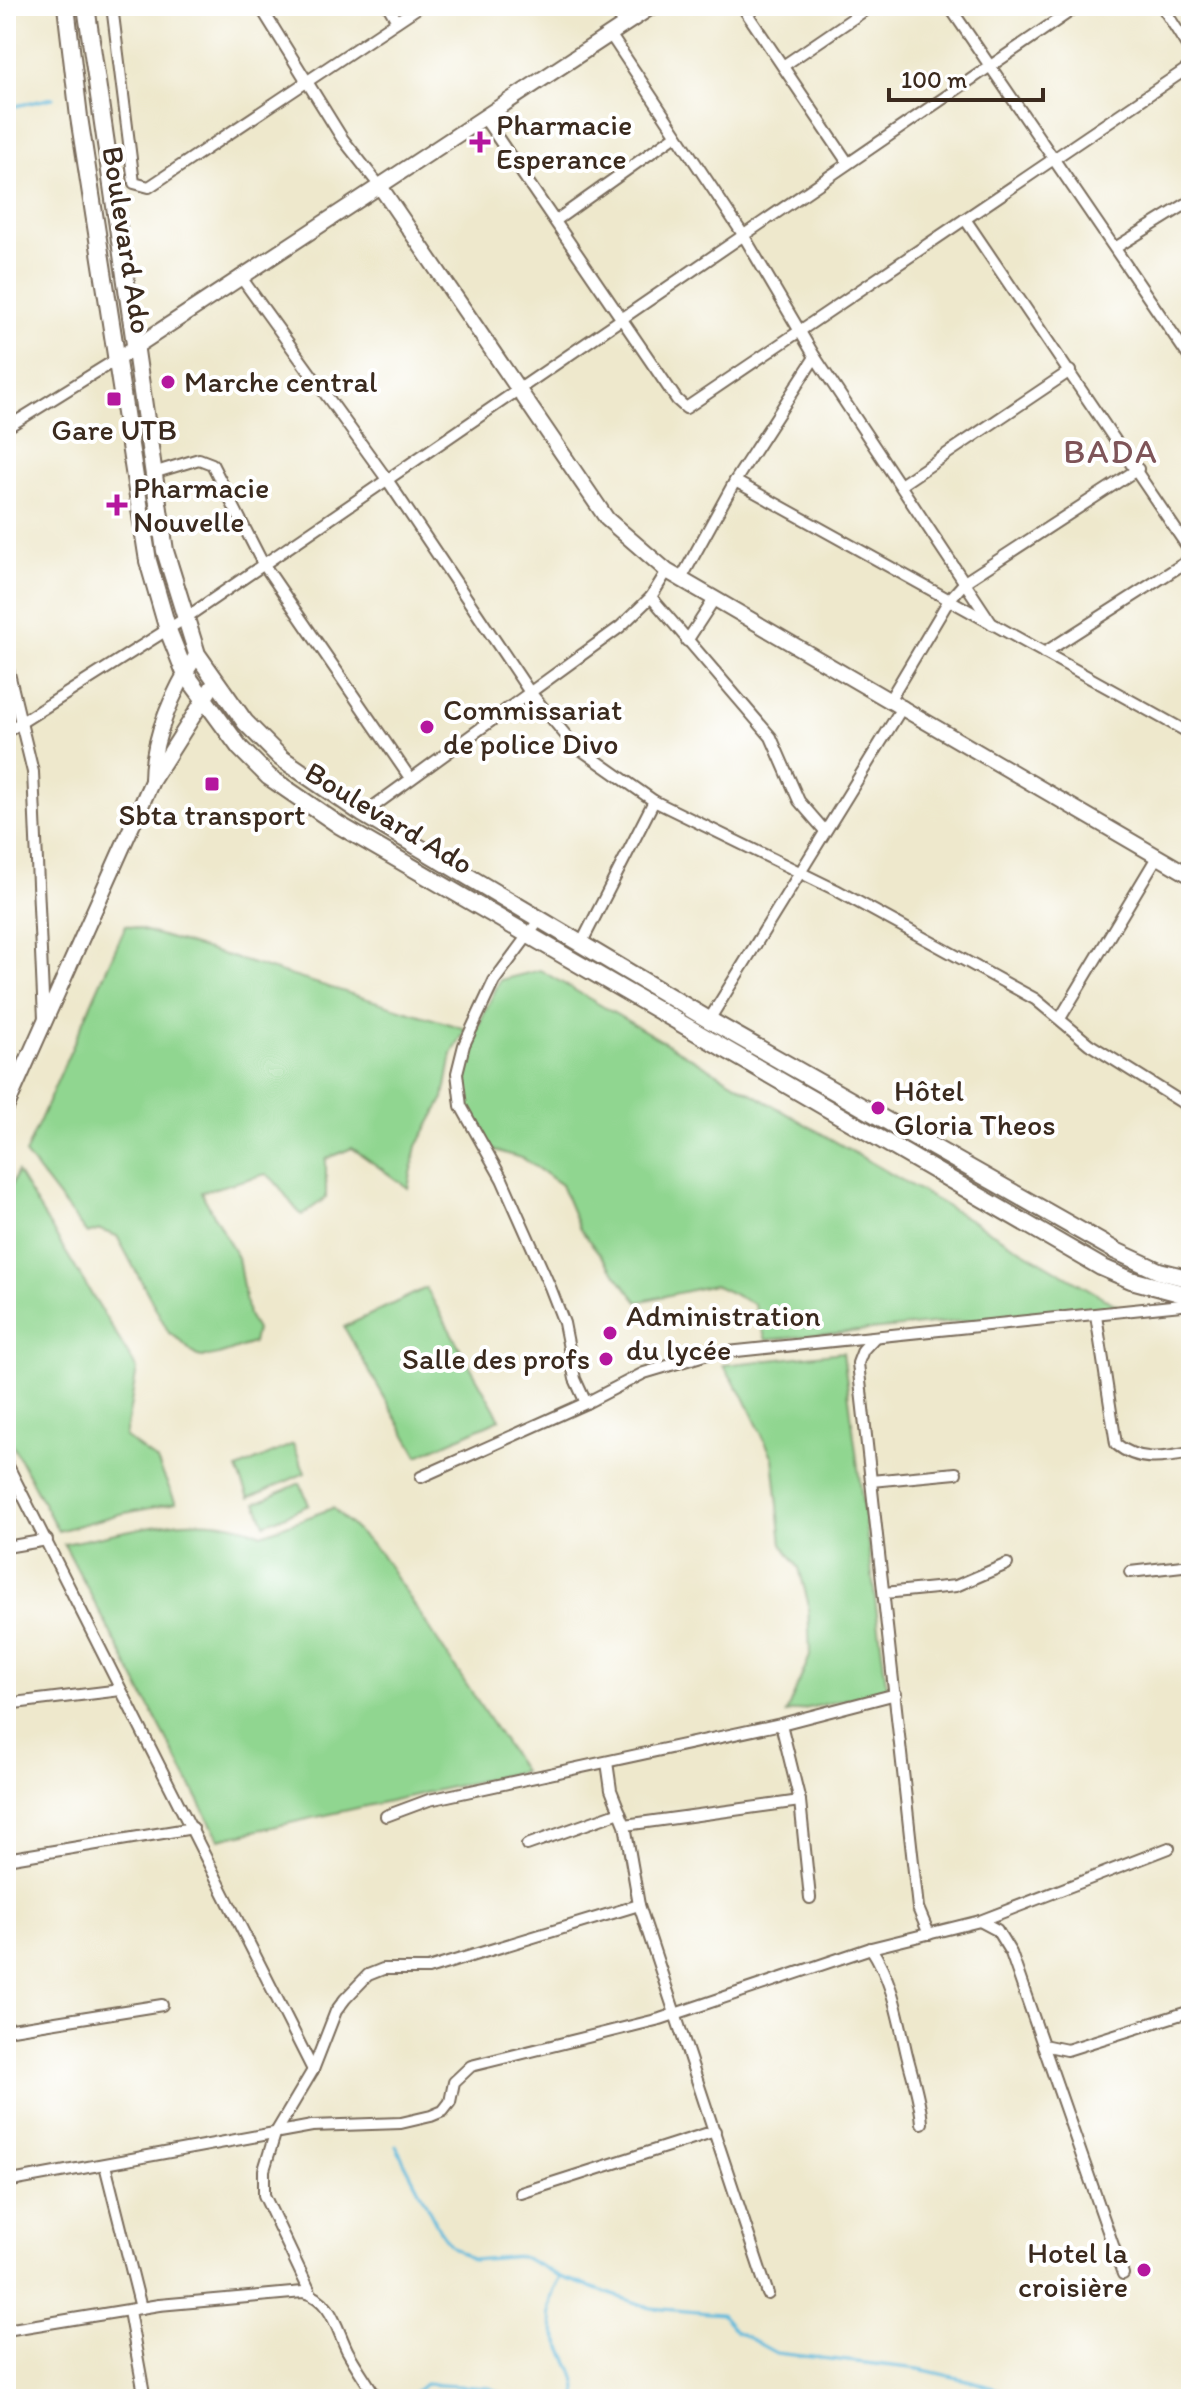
<svg xmlns="http://www.w3.org/2000/svg" width="1197" height="2405" viewBox="0 0 1197 2405" font-family="Itim,sans-serif">
  <rect width="100%" height="100%" fill="#fff"/>
  <filter id="ink" filterUnits="userSpaceOnUse"><feTurbulence type="fractalNoise" baseFrequency=".0125" numOctaves="2"/><feDisplacementMap in="SourceGraphic" scale="16" xChannelSelector="R" yChannelSelector="G"/><feConvolveMatrix kernelMatrix="1 2 1 2 8 2 1 2 1" color-interpolation-filters="sRGB"/></filter>
  <filter id="wash" filterUnits="userSpaceOnUse"><feTurbulence type="fractalNoise" baseFrequency=".006" numOctaves="4" result="noise"/><feDisplacementMap in="SourceGraphic" scale="32" xChannelSelector="R" yChannelSelector="G"/><feGaussianBlur stdDeviation="1.8" result="paint"/><feColorMatrix in="noise" values="0 0 0 0 0 0 0 0 0 0 0 0 0 0 0 0 0 1.4 0 .05"/><feComposite in="paint" operator="in"/></filter>
  <g filter="url(#wash)">
    <rect width="100%" height="100%" fill="#eee8cc"/>
    <g fill="#90d690" stroke="#668057" stroke-width="2">
      <path d="M126 925 466 1029 452 1054 444 1098 417 1146 408 1188 352 1148 326 1159V1198L302 1215C287 1202 281 1183 266 1174L201 1192 238 1258 248 1315 256 1330 253 1343C238 1347 205 1365 193 1353 184 1345 181 1339 169 1333L117 1236 100 1230 87 1234 25 1154Z"/>
      <path d="M540 970 1118 1306 766 1340 754 1304 714 1285 638 1302 579 1228 561 1185 524 1159 491 1149C484 1138 473 1125 468 1112 453 1067 482 1019 500 980Z"/>
      <path d="M17 1172 137 1369 125 1437 157 1461 176 1503 120 1514 58 1531 6 1433V1198Z"/>
      <path d="M426 1288 500 1419 418 1456 344 1327Z"/>
      <path d="M843 1352 887 1690 786 1713 810 1656 808 1602 799 1568 782 1544 773 1458 744 1397 723 1365Z"/>
      <path d="M293 1444 305 1473 249 1498 237 1469Z"/>
      <path d="M300 1483 309 1505 265 1524 256 1503Z"/>
      <path d="M333 1508 380 1553 523 1771 219 1839 64 1544C130 1532 199 1506 262 1534Z"/>
    </g>
    <g fill="none" stroke-linecap="round" stroke-linejoin="round">
      <g stroke="#5fb9dc" stroke-width="3">
        <path d="M6 108 53 98"/>
        <path d="M396 2146 439 2229 451 2246 472 2260 521 2256 561 2277 651 2308 721 2314 736 2331 776 2353 919 2369 971 2381 1029 2399"/>
        <path d="M561 2277C527 2329 581 2352 577 2399"/>
        <path d="M407 2399 425 2384 490 2388 514 2399"/>
      </g>
    </g>
  </g>
  <g filter="url(#ink)">
    <g fill="none" stroke-linecap="round" stroke-linejoin="round">
      <g stroke="#7a6c5b" stroke-width="14">
        <g id="street">
          <path d="M112 6 134 183 149 187 420 6"/>
          <path d="M260 6 342 138 379 185"/>
          <path d="M388 6 397 21"/>
          <path d="M611 6 624 25"/>
          <path d="M742 6 848 163"/>
          <path d="M949 6 1191 360"/>
          <path d="M1162 6 1191 52"/>
          <path d="M610 34 742 233 815 357 992 624"/>
          <path d="M783 66 871 6"/>
          <path d="M485 119 677 400 686 408 1191 66"/>
          <path d="M965 219 1191 552"/>
          <path d="M555 221 676 135"/>
          <path d="M1115 248 1191 201"/>
          <path d="M240 276 386 478 529 691 573 744 654 801 836 890 1035 999 1089 1044 1191 1108"/>
          <path d="M6 428 117 359"/>
          <path d="M153 473 199 459 212 464 262 562 410 778"/>
          <path d="M735 481 1191 734"/>
          <path d="M902 484 1070 371"/>
          <path d="M667 571 651 597 771 737 799 801 825 831"/>
          <path d="M681 579 735 481 815 357"/>
          <path d="M687 641 715 598"/>
          <path d="M1044 653 1191 559"/>
          <path d="M6 661 33 772 44 1019"/>
          <path d="M890 699 949 600 966 581 1138 469"/>
          <path d="M6 732 184 619 1078 6"/>
          <path d="M363 814 620 627 651 597"/>
          <path d="M540 919 494 981 464 1045 457 1073 461 1106 502 1179 550 1287 564 1323 575 1379 586 1403"/>
          <path d="M581 944 654 801"/>
          <path d="M1061 1017 1157 857"/>
          <path d="M709 1020 903 706"/>
          <path d="M1096 1315 1116 1444C1139 1463 1164 1458 1191 1453"/>
          <path d="M874 1338 863 1350 858 1363 918 1908 929 1934"/>
          <path d="M6 1462 313 2070"/>
          <path d="M421 1477 586 1403 644 1373 708 1354 1191 1304"/>
          <path d="M871 1481 956 1473"/>
          <path d="M6 1547 47 1540"/>
          <path d="M1130 1572 1191 1565"/>
          <path d="M884 1593 956 1586 1007 1564"/>
          <path d="M6 1704 121 1690"/>
          <path d="M781 1724 800 1801 810 1898"/>
          <path d="M607 1762 611 1790 625 1825 639 1905 768 2294"/>
          <path d="M386 1816 429 1800 781 1724 896 1694"/>
          <path d="M625 1825 800 1801"/>
          <path d="M527 1845 620 1812"/>
          <path d="M6 1859 193 1828"/>
          <path d="M980 1921 997 1930 1011 1953 1123 2274"/>
          <path d="M871 1948C893 1982 898 2017 907 2055 913 2079 920 2098 922 2123"/>
          <path d="M6 2030 162 2005"/>
          <path d="M1043 2045 1067 2050 1191 2011"/>
          <path d="M105 2165 141 2308"/>
          <path d="M6 2182 312 2126 401 2123 431 2116 443 2111 450 2102 454 2082 471 2066 660 2019 871 1948 980 1921 1169 1848"/>
          <path d="M521 2193 715 2131"/>
          <path d="M311 2294 264 2195V2170L275 2134 313 2070 336 2011 345 1999 368 1975 383 1969H428L639 1905"/>
          <path d="M129 2311 145 2399"/>
          <path d="M6 2330 159 2305 303 2292C331 2299 336 2327 347 2350 356 2367 368 2383 377 2399"/>
          <path d="M828 2398 829 2399"/>
        </g>
      </g>
      <g stroke="#7a6c5b" stroke-width="18">
        <g id="secondary">
          <path d="M379 185 607 519 667 571 1191 876"/>
          <path d="M117 359 653 6"/>
          <path d="M152 780C152 737 174 690 197 654"/>
          <path d="M6 1108 152 781 215 682"/>
        </g>
      </g>
      <g stroke="#7a6c5b" stroke-width="20">
        <g id="primary">
          <path d="M66 6 79 117 148 561 168 630 185 673 240 748 269 777 339 825 1101 1267 1131 1280 1191 1296"/>
          <path d="M86 6 165 551 197 654 245 722 281 758 363 814 709 1020 1116 1251 1159 1271 1191 1279"/>
        </g>
      </g>
      <use href="#street" stroke="#fff" stroke-width="10"/>
      <use href="#secondary" stroke="#fff" stroke-width="14"/>
      <use href="#primary" stroke="#fff" stroke-width="16"/>
    </g>
  </g>
  <g fill="#b5179e" stroke="#fff" stroke-width="3">
    <path d="M476 130h8v8h8v8h-8v8h-8v-8h-8v-8h8z"/>
    <circle cx="168" cy="382" r="8"/>
    <rect x="106" y="391" width="16" height="16" rx="4"/>
    <path d="M113 493h8v8h8v8h-8v8h-8v-8h-8v-8h8z"/>
    <circle cx="427" cy="727" r="8"/>
    <rect x="204" y="776" width="16" height="16" rx="4"/>
    <circle cx="878" cy="1108" r="8"/>
    <circle cx="610" cy="1333" r="8"/>
    <circle cx="606" cy="1359" r="8"/>
    <circle cx="1144" cy="2270" r="8"/>
  </g>
  <g text-anchor="middle" stroke-width="8" stroke-linejoin="round" paint-order="stroke">
    <g font-size="30" fill="#3b2a1e" stroke="#fff" text-anchor="start">
      <text x="496" y="135">Pharmacie<tspan x="496" dy="34">Esperance</tspan></text>
      <text x="184" y="392">Marche central</text>
      <text x="114" y="440" text-anchor="middle">Gare UTB</text>
      <text x="133" y="498">Pharmacie<tspan x="133" dy="34">Nouvelle</tspan></text>
      <text x="443" y="720">Commissariat<tspan x="443" dy="34">de police Divo</tspan></text>
      <text x="212" y="825" text-anchor="middle">Sbta transport</text>
      <text x="894" y="1101">Hôtel<tspan x="894" dy="34">Gloria Theos</tspan></text>
      <text x="626" y="1326">Administration<tspan x="626" dy="34">du lycée</tspan></text>
      <text x="590" y="1369" text-anchor="end">Salle des profs</text>
      <text x="1128" y="2263" text-anchor="end">Hotel la<tspan x="1128" dy="34">croisière</tspan></text>
    </g>
    <g font-size="30" fill="#3b2a1e" stroke="#fff">
      <text transform="translate(127 240) rotate(81)" y="10">Boulevard Ado</text>
      <text transform="translate(389 818) rotate(31)" y="10">Boulevard Ado</text>
    </g>
    <g font-size="34" letter-spacing="2" fill="#7f5559" stroke="#fff">
      <text x="1111" y="463">BADA</text>
    </g>
  </g>
  <rect width="1197" height="2405" fill="none" stroke="#fff" stroke-width="32"/>
  <path d="M889 88v12h154v-12" fill="none" stroke="#3b2a1e" stroke-width="4"/>
  <text x="901" y="88" font-size="24" fill="#3b2a1e" stroke="#ffffff" stroke-width="6" paint-order="stroke">100 m</text>
</svg>
